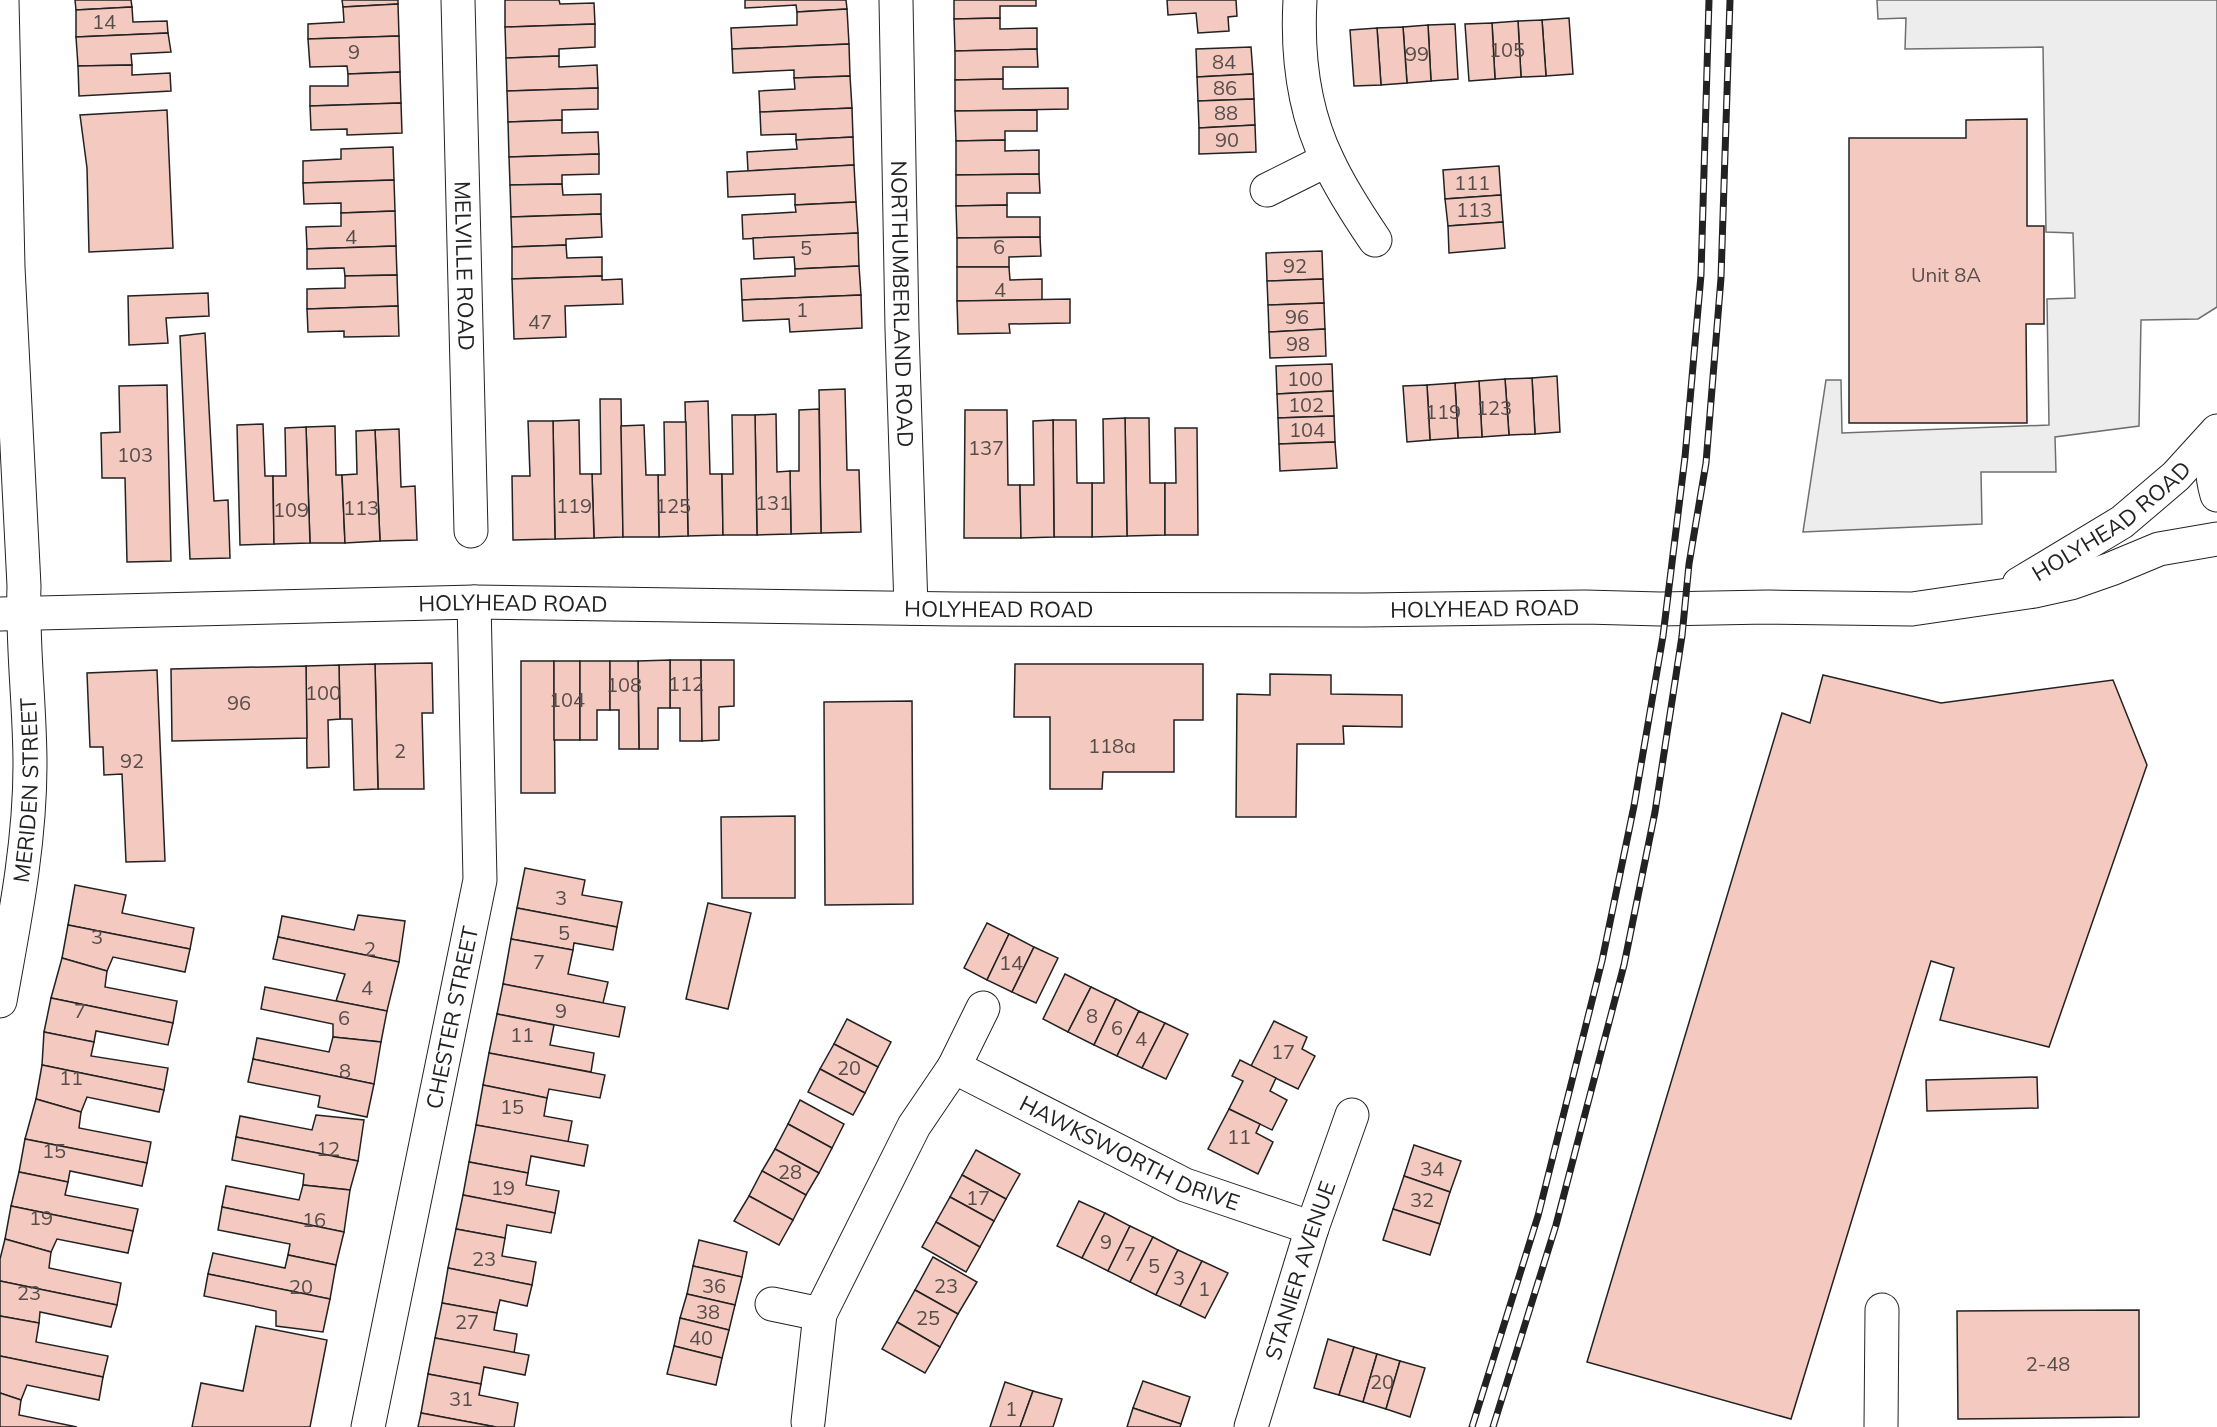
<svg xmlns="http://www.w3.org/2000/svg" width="2217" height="1427" viewBox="0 0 2217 1427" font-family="Mulish,sans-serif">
  <rect width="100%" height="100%" fill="#fff"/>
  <path fill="#ededed" stroke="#6f6f6f" stroke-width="1.5" d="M1877 0H2217V307L2198 319 2141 320 2139 426 2055 437 2056 472H1981L1982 524 1803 532 1826 380H1841L1842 433 2049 425 2047 299 2075 298 2073 233 2046 232 2043 47 1905 49 1906 18 1878 19Z"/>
  <g fill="#f3c9c0" stroke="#222" stroke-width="1.5">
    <path d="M75 0H131L132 7 76 10Z"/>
    <path d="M342 0H398V4L343 7Z"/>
    <path d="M505 0H559L560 4 594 3 595 24 505 27Z"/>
    <path d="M745 0H846L847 9 797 12 796 5 745 8Z"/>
    <path d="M954 0H1036V6H1000V18L954 19Z"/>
    <path d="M1167 0H1236L1237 16 1228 17 1229 31 1198 33 1196 13 1168 15Z"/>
    <path d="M398 4 399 36 308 39V24L344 22 343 7Z"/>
    <path d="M132 7 133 22 167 21 168 33 76 37V10Z"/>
    <path d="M847 9 849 44 732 49 731 28 797 25V12Z"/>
    <path d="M1000 18V29L1037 28V49L955 51 954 19Z"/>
    <path d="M1569 18 1573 74 1546 76 1542 20Z"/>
    <path d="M1542 20 1546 76 1521 77 1518 21Z"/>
    <path d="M1518 21 1521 77 1495 79 1492 23Z"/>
    <path d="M1492 23 1495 79 1469 81 1465 24Z"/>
    <path d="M595 24V47L559 49V56L506 58 505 27Z"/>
    <path d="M1455 24 1458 79 1431 81 1428 25Z"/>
    <path d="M1428 25 1431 81 1407 83 1403 27Z"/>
    <path d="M1403 27 1407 83 1381 85 1377 28Z"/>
    <path d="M1377 28 1381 85 1354 86 1350 30Z"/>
    <path d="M168 33 171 52 131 54 132 65 78 66 76 37Z"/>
    <path d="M399 36 400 72 348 74 347 66 310 67 308 39Z"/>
    <path d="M849 44 850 76 794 78V70L733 73 732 49Z"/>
    <path d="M1251 47 1253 74 1197 77 1196 49Z"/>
    <path d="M1037 49 1038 67H1003V79L955 80V51Z"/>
    <path d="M559 56V67L597 65 598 88 507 91 506 58Z"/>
    <path d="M132 65V75L170 73 171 91 79 96 78 66Z"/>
    <path d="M400 72 401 103 310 106V86H348V74Z"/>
    <path d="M1253 74 1254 99 1198 101 1197 77Z"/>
    <path d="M850 76 852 108 760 112 759 91 795 89 794 78Z"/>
    <path d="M1003 79V89L1068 88V109L955 111V80Z"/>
    <path d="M598 88V109L562 110V120L508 122 507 91Z"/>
    <path d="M1254 99 1255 125 1199 128 1198 101Z"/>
    <path d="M401 103 402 133 347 135V129L311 130 310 106Z"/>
    <path d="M852 108 853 137 796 140V134L761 135 760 112Z"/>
    <path d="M167 110 173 248 89 252 87 168 80 115Z"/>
    <path d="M1037 110V131H1005V140L956 141 955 111Z"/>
    <path d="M2027 119V226H2044V324H2026L2027 423H1849V138H1966V120Z"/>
    <path d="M562 120V133L598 132 599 154 509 157 508 122Z"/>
    <path d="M1255 125 1256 152 1199 154V128Z"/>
    <path d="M853 137 854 165 748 171 747 152 797 149 796 140Z"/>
    <path d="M1005 140V151L1039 150V174L956 175V141Z"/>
    <path d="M393 147 394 180 303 183V161L341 159V149Z"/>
    <path d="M599 154V174L562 175V184L510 185 509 157Z"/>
    <path d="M854 165 856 202 795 205V194L728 197 727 172Z"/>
    <path d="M1499 166 1501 195 1445 199 1443 170Z"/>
    <path d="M1039 174 1040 193H1007V205L956 206V175Z"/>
    <path d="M394 180 395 211 341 213V203L304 204 303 183Z"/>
    <path d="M562 184 563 195 601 194V214L511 217 510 185Z"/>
    <path d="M1501 195 1503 222 1448 226 1445 199Z"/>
    <path d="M856 202 858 233 743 239 742 215 796 212 795 205Z"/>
    <path d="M1007 205V217H1040V237L957 238 956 206Z"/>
    <path d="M395 211 396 246 307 249 306 227 341 226V213Z"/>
    <path d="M601 214 602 237 566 239V245L512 247 511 217Z"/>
    <path d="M1503 222 1505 248 1449 253 1448 226Z"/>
    <path d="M858 233 859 266 795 269 794 257 754 259 753 238Z"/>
    <path d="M1040 237 1041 256 1009 257V267H957V238Z"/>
    <path d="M566 245 567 258 602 257V276L512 279V247Z"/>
    <path d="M396 246 397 275 345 276 344 268 307 269V249Z"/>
    <path d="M1322 251 1323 279 1267 281 1266 253Z"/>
    <path d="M859 266 861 295 742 300 741 279 795 276V269Z"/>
    <path d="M957 267H1009L1010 280 1042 279V300L957 301Z"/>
    <path d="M397 275 398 306 307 309V289L345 288V276Z"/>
    <path d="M602 276V280L622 279 623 304 565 306 566 337 514 339 512 279Z"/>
    <path d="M1323 279 1324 303 1268 305 1267 281Z"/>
    <path d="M208 293 209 316 166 318 168 343 129 345 128 296Z"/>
    <path d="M861 295 862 328 790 332 789 319 743 321 742 300Z"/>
    <path d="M1070 299V323L1009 324 1010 333 958 334 957 301Z"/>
    <path d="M1324 303 1325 329 1269 332 1268 305Z"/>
    <path d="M398 306 399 336 344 337V331L308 332 307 309Z"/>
    <path d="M1325 329 1326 356 1270 358 1269 332Z"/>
    <path d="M205 333 214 501 228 500 230 558 190 559 180 336Z"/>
    <path d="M1332 364 1333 391 1277 394 1276 366Z"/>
    <path d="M1557 376 1560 432 1535 434 1532 378Z"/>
    <path d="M1532 378 1535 434 1509 435 1505 379Z"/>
    <path d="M1505 379 1509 435 1482 437 1479 381Z"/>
    <path d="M1479 381 1482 437 1458 438 1455 383Z"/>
    <path d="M1455 383 1458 438 1430 440 1427 385Z"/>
    <path d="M167 385 171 561 127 562 125 478H102L101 433 120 432 119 386Z"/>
    <path d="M1427 385 1430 440 1407 442 1403 386Z"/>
    <path d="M845 389 847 470H859L861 532 821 533 819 390Z"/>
    <path d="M1333 391 1334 416 1278 418 1277 394Z"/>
    <path d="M600 399H621L623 537 594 538 592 474H601Z"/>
    <path d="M708 401 710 474H722L723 535 688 536 685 402Z"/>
    <path d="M819 409 821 533 791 534 790 471H799V410Z"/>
    <path d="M965 410H1007L1008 485H1020L1021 538H964Z"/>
    <path d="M776 414 777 472 790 471 791 534 757 535 755 415Z"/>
    <path d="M732 415H755L757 535H723L722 474H733Z"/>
    <path d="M1334 416 1335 442 1279 444 1278 418Z"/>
    <path d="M1125 418H1149L1150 483H1165V535L1127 536Z"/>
    <path d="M1125 418 1127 536 1092 537V483H1104L1103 419Z"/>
    <path d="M579 420 580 474H592L594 538 555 539 553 421Z"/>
    <path d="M1053 420H1076L1077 483H1092V537H1054Z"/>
    <path d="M1053 420 1054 537 1021 538 1020 485H1034L1033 421Z"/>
    <path d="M528 421H553L555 539 513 540 512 476H530Z"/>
    <path d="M664 422H686L688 536 659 537 658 475H665Z"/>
    <path d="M263 424 265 476H273L274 544 240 545 237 425Z"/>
    <path d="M644 425 646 475H658L659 537H623L621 426Z"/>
    <path d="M335 426 336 475H342L345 543H310L306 427Z"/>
    <path d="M306 427 310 543 274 544 273 476H286L285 428Z"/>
    <path d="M1175 428H1197L1198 535H1165V483H1176Z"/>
    <path d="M399 429 401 487 415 486 417 540 380 541 375 430Z"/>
    <path d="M375 430 380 541 345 543 342 475 357 474 356 431Z"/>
    <path d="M1335 442 1337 468 1280 471 1279 444Z"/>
    <path d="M670 660H701L702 741H680V708H670Z"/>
    <path d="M670 660V708H658V749H639L638 661Z"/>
    <path d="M701 660H734V706L719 707V740L702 741Z"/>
    <path d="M521 661H554L555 793H521Z"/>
    <rect x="554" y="661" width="26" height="79"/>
    <path d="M580 661H610V710H597V740H580Z"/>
    <path d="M610 661H638L639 749H619V710H610Z"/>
    <path d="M432 663 433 713H422L424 789H378L375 664Z"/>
    <path d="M375 664 378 789 354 790 352 719H340L339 665Z"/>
    <path d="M1015 664H1203V720H1174V772H1103L1102 789H1050V717H1014Z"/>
    <path d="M339 665 340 719 328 720 329 767 307 768 306 666Z"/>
    <path d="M306 666 307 738 172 741 171 669Z"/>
    <path d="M157 670 165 861 126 862 122 774 104 775 103 747H90L87 673Z"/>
    <path d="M1270 674 1331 675V694L1402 695V727L1343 726 1344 744H1297L1296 817H1236L1237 694 1270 695Z"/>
    <path d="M1823 675 1941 703 2113 680 2147 765 2049 1047 1940 1020 1954 968 1931 961 1791 1419 1587 1362 1782 713 1810 723Z"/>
    <path d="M912 701 913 904 825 905 824 702Z"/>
    <path d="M795 816V898H722L721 817Z"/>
    <path d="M525 868 585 880 582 895 622 902 617 927 517 908Z"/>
    <path d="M75 885 126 895 122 913 194 928 190 949 68 925Z"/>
    <path d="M708 903 751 913 728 1009 686 999Z"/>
    <path d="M517 908 617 927 613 950 574 943 573 950 511 939Z"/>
    <path d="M358 915 405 921 399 962 278 937 282 916 354 930Z"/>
    <path d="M987 923 1009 934 987 980 964 968Z"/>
    <path d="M68 925 190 949 185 972 113 957 107 971 62 958Z"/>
    <path d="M1009 934 1034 947 1012 992 987 980Z"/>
    <path d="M278 937 399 962 387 1011 336 1001 345 974 273 959Z"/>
    <path d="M511 939 573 950 568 974 608 982 603 1003 503 984Z"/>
    <path d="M1034 947 1058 958 1036 1003 1012 992Z"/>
    <path d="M62 958 107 971 105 987 177 1001 173 1023 51 998Z"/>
    <path d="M1065 974 1091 987 1068 1032 1043 1019Z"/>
    <path d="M503 984 625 1007 619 1037 497 1014Z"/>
    <path d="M265 987 387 1011 381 1042 333 1037V1024L261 1009Z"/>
    <path d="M1091 987 1116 999 1094 1045 1068 1032Z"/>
    <path d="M51 998 173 1023 168 1045 96 1031 94 1042 44 1032Z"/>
    <path d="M1116 999 1139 1011 1117 1056 1094 1045Z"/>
    <path d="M1139 1011 1165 1023 1142 1068 1117 1056Z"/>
    <path d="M497 1014 554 1025 550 1045 594 1053 591 1072 489 1053Z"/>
    <path d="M847 1019 891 1042 878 1067 834 1044Z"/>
    <path d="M1274 1021 1307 1037 1302 1049 1315 1056 1298 1089 1251 1066Z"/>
    <path d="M1165 1023 1188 1034 1166 1079 1142 1068Z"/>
    <path d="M44 1032 94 1042 91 1056 168 1068 164 1090 42 1065Z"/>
    <path d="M333 1037 381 1042 374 1084 253 1059 257 1038 329 1052Z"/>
    <path d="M834 1044 878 1067 865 1093 820 1069Z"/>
    <path d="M489 1053 605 1075 600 1098 549 1089 547 1098 483 1085Z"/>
    <path d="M253 1059 374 1084 367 1117 318 1107 320 1096 248 1082Z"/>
    <path d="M1240 1060 1276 1078 1270 1091 1287 1100 1272 1130 1229 1109 1243 1081 1232 1076Z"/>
    <path d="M42 1065 164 1090 159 1112 87 1097 81 1112 36 1099Z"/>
    <path d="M820 1069 865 1093 853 1115 808 1092Z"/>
    <path d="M2037 1077 2038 1108 1927 1111 1926 1080Z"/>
    <path d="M483 1085 547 1098 544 1116 572 1121 568 1142 476 1125Z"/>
    <path d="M36 1099 81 1112 79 1128 151 1142 147 1163 25 1139Z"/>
    <path d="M800 1100 844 1124 832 1148 788 1124Z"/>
    <path d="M1229 1109 1260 1124 1256 1133 1273 1142 1258 1174 1208 1149Z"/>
    <path d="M316 1115 364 1120 358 1161 236 1137 240 1116 312 1130Z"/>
    <path d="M788 1124 832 1148 819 1173 775 1149Z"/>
    <path d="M476 1125 588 1145 584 1166 531 1156 528 1173 469 1162Z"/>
    <path d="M236 1137 358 1161 350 1190 303 1185 304 1174 232 1160Z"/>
    <path d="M25 1139 147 1163 142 1186 70 1171 68 1182 19 1172Z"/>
    <path d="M1414 1145 1461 1161 1450 1192 1404 1176Z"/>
    <path d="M775 1149 819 1173 806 1195 762 1171Z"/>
    <path d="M976 1150 1020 1174 1006 1199 962 1175Z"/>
    <path d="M469 1162 528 1173 526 1185 559 1191 555 1213 463 1195Z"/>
    <path d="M762 1171 806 1195 793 1220 749 1196Z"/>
    <path d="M19 1172 68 1182 65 1195 138 1209 133 1231 11 1206Z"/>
    <path d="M962 1175 1006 1199 994 1221 950 1197Z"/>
    <path d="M1404 1176 1450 1192 1440 1224 1393 1209Z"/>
    <path d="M303 1185 350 1190 344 1232 222 1207 226 1186 299 1200Z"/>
    <path d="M463 1195 555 1213 551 1233 507 1225 505 1238 456 1229Z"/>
    <path d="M749 1196 793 1220 779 1245 734 1221Z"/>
    <path d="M950 1197 994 1221 980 1247 936 1222Z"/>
    <path d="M1079 1201 1105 1213 1082 1258 1057 1246Z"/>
    <path d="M11 1206 133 1231 128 1253 57 1239 51 1252 5 1239Z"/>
    <path d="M222 1207 344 1232 336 1265 288 1255 290 1244 218 1230Z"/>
    <path d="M1393 1209 1440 1224 1430 1255 1383 1240Z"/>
    <path d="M1105 1213 1130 1226 1108 1271 1082 1258Z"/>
    <path d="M936 1222 980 1247 966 1272 922 1247Z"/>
    <path d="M1130 1226 1153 1237 1130 1282 1108 1271Z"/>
    <path d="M456 1229 505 1238 502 1256 536 1262 532 1285 448 1268Z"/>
    <path d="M1153 1237 1178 1250 1156 1295 1130 1282Z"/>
    <path d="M5 1239 51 1252 49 1268 121 1283 117 1305 0 1281V1259Z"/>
    <path d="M699 1240 747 1252 742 1277 693 1266Z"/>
    <path d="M1178 1250 1202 1261 1180 1306 1156 1295Z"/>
    <path d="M213 1253 285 1268 288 1255 336 1265 330 1299 208 1274Z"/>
    <path d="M933 1257 977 1282 958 1314 915 1290Z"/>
    <path d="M1202 1261 1228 1273 1205 1318 1180 1306Z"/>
    <path d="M693 1266 742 1277 735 1305 687 1294Z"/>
    <path d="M448 1268 532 1285 527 1306 500 1300 497 1313 442 1303Z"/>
    <path d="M208 1274 330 1299 323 1332 276 1326V1311L204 1296Z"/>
    <path d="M0 1281 117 1305 111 1327 40 1312 39 1323 0 1316Z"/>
    <path d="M915 1290 958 1314 940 1347 897 1322Z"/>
    <path d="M687 1294 735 1305 729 1330 680 1318Z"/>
    <path d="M442 1303 497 1313 494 1330 517 1334 514 1353 435 1338Z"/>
    <path d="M2139 1310V1417L1958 1419 1957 1311Z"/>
    <path d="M0 1316 39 1323 36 1342 108 1356 103 1377 0 1356Z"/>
    <path d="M680 1318 729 1330 722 1358 674 1346Z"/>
    <path d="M897 1322 940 1347 925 1373 882 1349Z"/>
    <path d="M256 1326 327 1340 310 1427H192L201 1383 243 1391Z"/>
    <path d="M435 1338 529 1355 525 1375 484 1367 481 1384 428 1374Z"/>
    <path d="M1328 1339 1354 1347 1339 1395 1314 1388Z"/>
    <path d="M674 1346 722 1358 716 1385 667 1374Z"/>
    <path d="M1354 1347 1377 1354 1363 1402 1339 1395Z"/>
    <path d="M1377 1354 1400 1361 1386 1409 1363 1402Z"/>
    <path d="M0 1356 103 1377 99 1400 27 1385 21 1400 0 1393Z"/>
    <path d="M1400 1361 1425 1368 1410 1417 1386 1409Z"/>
    <path d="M428 1374 481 1384 479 1395 518 1403 514 1427H496L421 1413Z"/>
    <path d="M1143 1381 1190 1397 1181 1424 1133 1408Z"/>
    <path d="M1005 1382 1033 1391 1020 1427H990Z"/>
    <path d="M1033 1391 1062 1399 1053 1427H1020Z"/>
    <path d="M0 1393 21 1400 19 1415 77 1427H0Z"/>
    <path d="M1133 1408 1181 1424 1180 1427H1127Z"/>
    <path d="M421 1413 496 1427H418Z"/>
  </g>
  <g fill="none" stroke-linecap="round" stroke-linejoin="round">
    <g stroke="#222" stroke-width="35">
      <g id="minor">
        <path id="s1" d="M458 0 471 531"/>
        <path id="s2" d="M896 0 902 329 911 608"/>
        <path d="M1300 0C1297 54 1304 112 1328 161 1341 189 1358 215 1375 240"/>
        <path d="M1267 190 1327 160"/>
        <path id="s3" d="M0 1001C14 923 30 845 30 765 30 705 22 646 24 586L8 267 2 0"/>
        <path id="s4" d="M954 1067 1185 1185 1312 1228"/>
        <path d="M772 1304 820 1314"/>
        <path d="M808 1422 820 1314 914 1126 954 1067 983 1008"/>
        <path id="s5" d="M368 1427 480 880 474 602"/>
        <path id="s6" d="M1251 1427 1312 1228 1352 1115"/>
        <path d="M1881 1427 1882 1310"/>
      </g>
    </g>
    <g stroke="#222" stroke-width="35">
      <g id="highway">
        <path d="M2217 435C2211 455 2211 475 2217 495"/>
        <path id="s7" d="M2019 584 2122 522 2176 476 2217 431"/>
        <path id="s8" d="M0 614 474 602 956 609 1364 610 1585 607 1660 609 1768 607 1912 609 2035 591 2071 583 2111 569 2159 549 2217 539"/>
      </g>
    </g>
    <use href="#minor" stroke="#fff" stroke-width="33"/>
    <use href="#highway" stroke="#fff" stroke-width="33"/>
    <g stroke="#222" stroke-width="7">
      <g id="rail">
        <path d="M1472 1427 1538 1216 1602 961 1634 806 1663 636 1685 457 1701 275 1709 0"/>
        <path d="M1493 1427 1556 1225 1624 965 1655 812 1682 636 1689 564 1706 463 1721 278 1730 0"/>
      </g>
    </g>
    <use href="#rail" stroke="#fff" stroke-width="4.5" stroke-dasharray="14" stroke-linecap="butt"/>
  </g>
  <g text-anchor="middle" stroke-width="4.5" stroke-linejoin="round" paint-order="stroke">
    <g font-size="20" fill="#564c4a">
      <text x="104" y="29">14</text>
      <text x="1507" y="57">105</text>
      <text x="354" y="59">9</text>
      <text x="1417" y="61">99</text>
      <text x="1224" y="69">84</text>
      <text x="1225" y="95">86</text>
      <text x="1226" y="120">88</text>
      <text x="1227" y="147">90</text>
      <text x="1472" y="190">111</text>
      <text x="1474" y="217">113</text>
      <text x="351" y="244">4</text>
      <text x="999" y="254">6</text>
      <text x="806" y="255">5</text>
      <text x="1295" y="273">92</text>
      <text x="1946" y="282">Unit 8A</text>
      <text x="1000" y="297">4</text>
      <text x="802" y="317">1</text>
      <text x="1297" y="324">96</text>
      <text x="540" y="329">47</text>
      <text x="1298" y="351">98</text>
      <text x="1305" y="386">100</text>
      <text x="1306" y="412">102</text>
      <text x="1494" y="415">123</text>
      <text x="1443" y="419">119</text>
      <text x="1307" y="437">104</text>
      <text x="986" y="455">137</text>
      <text x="135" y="462">103</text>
      <text x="773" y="510">131</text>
      <text x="574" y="513">119</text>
      <text x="673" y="513">125</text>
      <text x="361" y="515">113</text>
      <text x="291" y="517">109</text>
      <text x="686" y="691">112</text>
      <text x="624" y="692">108</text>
      <text x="323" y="700">100</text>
      <text x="567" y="707">104</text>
      <text x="239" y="710">96</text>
      <text x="1112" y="753">118a</text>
      <text x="400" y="758">2</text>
      <text x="132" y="768">92</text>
      <text x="561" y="905">3</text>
      <text x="564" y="940">5</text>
      <text x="97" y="944">3</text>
      <text x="370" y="956">2</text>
      <text x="539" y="969">7</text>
      <text x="1011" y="970">14</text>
      <text x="367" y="995">4</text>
      <text x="80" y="1018">7</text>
      <text x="561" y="1018">9</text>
      <text x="1092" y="1023">8</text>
      <text x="344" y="1025">6</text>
      <text x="1117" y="1035">6</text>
      <text x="522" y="1042">11</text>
      <text x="1141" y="1046">4</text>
      <text x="1283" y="1059">17</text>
      <text x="849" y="1075">20</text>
      <text x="345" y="1078">8</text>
      <text x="71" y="1085">11</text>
      <text x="512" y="1114">15</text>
      <text x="1239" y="1144">11</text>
      <text x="328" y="1156">12</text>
      <text x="54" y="1158">15</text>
      <text x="1432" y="1176">34</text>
      <text x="790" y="1179">28</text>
      <text x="503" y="1195">19</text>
      <text x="978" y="1205">17</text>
      <text x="1422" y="1207">32</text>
      <text x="41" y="1225">19</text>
      <text x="314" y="1227">16</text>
      <text x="1106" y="1249">9</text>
      <text x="1130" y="1261">7</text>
      <text x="484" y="1266">23</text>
      <text x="1154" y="1273">5</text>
      <text x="1179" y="1285">3</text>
      <text x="714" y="1293">36</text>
      <text x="946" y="1293">23</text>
      <text x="301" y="1294">20</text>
      <text x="1204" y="1296">1</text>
      <text x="29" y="1300">23</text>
      <text x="708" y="1319">38</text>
      <text x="928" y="1325">25</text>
      <text x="467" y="1329">27</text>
      <text x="701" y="1345">40</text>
      <text x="2048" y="1371">2-48</text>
      <text x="1382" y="1389">20</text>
      <text x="461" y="1406">31</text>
      <text x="1011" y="1416">1</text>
    </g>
    <g font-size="22" fill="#222" stroke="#fff">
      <text dy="8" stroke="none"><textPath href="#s1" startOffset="266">MELVILLE ROAD</textPath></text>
      <text dy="8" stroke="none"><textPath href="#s2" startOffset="304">NORTHUMBERLAND ROAD</textPath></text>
      <text dy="8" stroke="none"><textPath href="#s7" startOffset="112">HOLYHEAD ROAD</textPath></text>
      <text dy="8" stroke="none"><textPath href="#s8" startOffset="513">HOLYHEAD ROAD</textPath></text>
      <text dy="8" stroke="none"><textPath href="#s8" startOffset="1485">HOLYHEAD ROAD</textPath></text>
      <text dy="8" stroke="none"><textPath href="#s8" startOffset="999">HOLYHEAD ROAD</textPath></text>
      <text dy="8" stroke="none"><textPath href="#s3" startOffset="213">MERIDEN STREET</textPath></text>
      <text dy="8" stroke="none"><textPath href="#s5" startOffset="418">CHESTER STREET</textPath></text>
      <text dy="8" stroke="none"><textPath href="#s4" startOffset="196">HAWKSWORTH DRIVE</textPath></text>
      <text dy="8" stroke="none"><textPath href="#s6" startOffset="164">STANIER AVENUE</textPath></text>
    </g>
  </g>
</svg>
